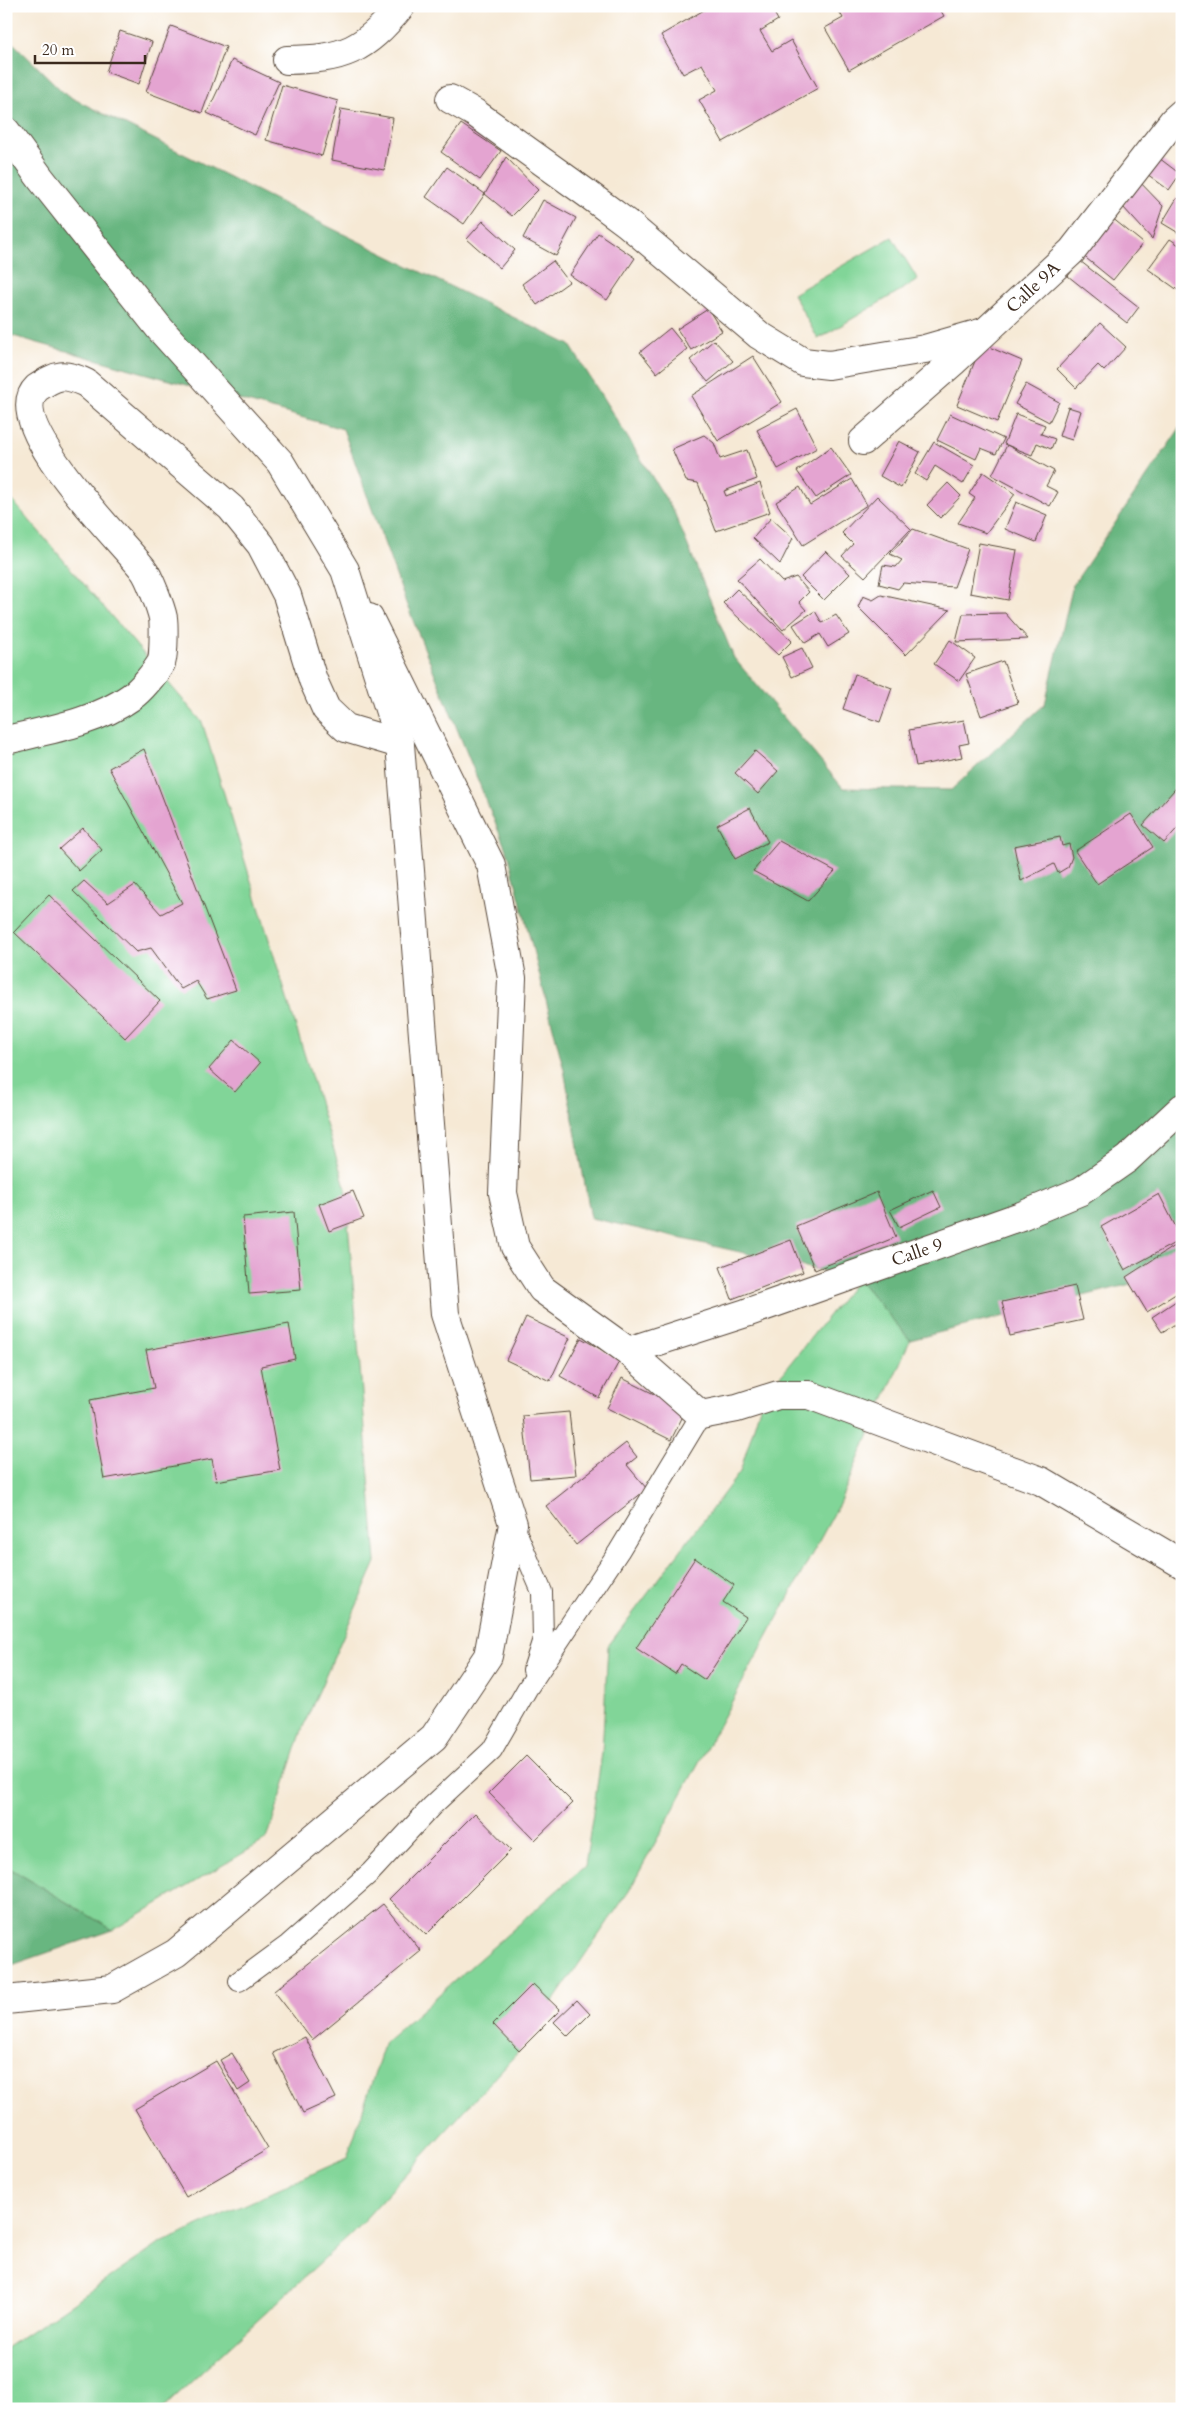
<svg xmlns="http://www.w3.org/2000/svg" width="1188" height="2415" viewBox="0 0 1188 2415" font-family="Cardo,serif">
  <rect width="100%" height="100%" fill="#fff"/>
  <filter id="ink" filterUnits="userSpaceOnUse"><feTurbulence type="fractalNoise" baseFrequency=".02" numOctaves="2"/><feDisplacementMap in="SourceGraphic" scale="10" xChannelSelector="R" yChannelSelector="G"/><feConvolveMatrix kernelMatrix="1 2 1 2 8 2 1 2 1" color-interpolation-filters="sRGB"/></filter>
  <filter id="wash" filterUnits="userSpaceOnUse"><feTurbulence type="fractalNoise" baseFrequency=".0096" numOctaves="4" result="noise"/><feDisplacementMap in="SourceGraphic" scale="20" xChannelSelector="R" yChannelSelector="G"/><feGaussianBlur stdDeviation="1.12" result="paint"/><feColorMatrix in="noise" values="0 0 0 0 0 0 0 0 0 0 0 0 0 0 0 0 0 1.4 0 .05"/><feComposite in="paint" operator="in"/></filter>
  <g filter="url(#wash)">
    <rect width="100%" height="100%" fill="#f6e9d5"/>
    <g fill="#81d598" stroke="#5e805b">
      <path d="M892 237 918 280 818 339 793 294Z"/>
      <path d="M6 493 202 722 345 1186 376 1562 303 1727 267 1839 113 1930 6 1866Z"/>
      <path d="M858 1279 910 1340 837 1508 629 1891 519 2051 354 2231 162 2409H6V2348L161 2243 347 2158 385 2042 585 1866 602 1753 608 1646 740 1472 763 1397Z"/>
    </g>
    <g fill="#68b680" stroke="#52704f">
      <path d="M6 36 66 95 327 226 570 345 674 512 734 658 843 788 951 790 1045 704 1073 585 1182 425V1271L910 1340 858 1279 591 1218 564 1070 509 857 406 603 343 429 6 334Z"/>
      <path d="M6 1866 113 1930 6 1967Z"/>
    </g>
    <g id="blocks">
      <g fill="#e4a4d1">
        <path d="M711 6H770L778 20 760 31 772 51 791 40 818 88 723 142 699 100 717 90 702 64 683 74 661 35Z"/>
        <path d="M836 6H938L944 16 849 70 825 28 843 18Z"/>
        <path d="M171 26 226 47 202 113 146 92Z"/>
        <path d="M120 31 152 42 139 84 106 72Z"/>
        <path d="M232 60 279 82 255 135 207 113Z"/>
        <path d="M282 85 338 101 322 156 266 140Z"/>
        <path d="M341 109 393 118 384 170 332 160Z"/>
        <path d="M1182 121V145L1170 134Z"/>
        <path d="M461 124 501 151 480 180 441 152Z"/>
        <path d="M506 157 538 190 512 216 485 194Z"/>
        <path d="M1159 158 1180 174 1169 190 1147 174Z"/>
        <path d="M447 167 485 194 464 224 426 197Z"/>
        <path d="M1136 178 1163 206 1152 239 1123 207Z"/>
        <path d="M1177 198 1182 201V235L1162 223Z"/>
        <path d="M543 200 576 218 556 256 523 238Z"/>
        <path d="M1106 213 1143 243 1113 280 1076 250Z"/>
        <path d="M483 221 515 250 500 268 467 239Z"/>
        <path d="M598 233 635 258 607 300 570 275Z"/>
        <path d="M1170 239 1182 247V293L1148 269Z"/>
        <path d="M553 261 569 282 537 305 522 284Z"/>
        <path d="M1080 261 1139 307 1127 323 1068 276Z"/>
        <path d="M708 309 722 331 691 350 677 329Z"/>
        <path d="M1100 323 1126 347 1104 371 1098 365 1076 388 1057 369Z"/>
        <path d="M670 328 687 349 657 373 640 352Z"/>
        <path d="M714 340 733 361 708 382 690 360Z"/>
        <path d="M982 344 1022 361 997 422 957 405Z"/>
        <path d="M753 356 782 402 718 441 691 396Z"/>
        <path d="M1026 384 1059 402 1049 422 1015 404Z"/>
        <path d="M1068 407 1081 411 1072 440 1059 436Z"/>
        <path d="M797 409 817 448 778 469 757 430Z"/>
        <path d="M950 414 1004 439 996 454 981 448 976 459 937 440Z"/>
        <path d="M1016 414 1045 425 1041 434 1055 439 1051 449 1037 443 1032 455 1004 444Z"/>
        <path d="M704 435 714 443 720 459 747 450 757 479 724 491 726 496 760 483 770 512 716 531 698 483 686 481 672 449Z"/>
        <path d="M899 441 920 452 901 488 880 476Z"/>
        <path d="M934 442 974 465 963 484 935 466 926 481 915 474Z"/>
        <path d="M1007 445 1054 471 1046 486 1058 492 1050 506 992 475Z"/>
        <path d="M831 447 851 475 816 498 797 471Z"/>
        <path d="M983 472 1015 494 986 533 958 523 975 498 969 494Z"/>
        <path d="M852 479 867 505 803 545 776 502 800 487 810 505Z"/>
        <path d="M948 483 961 496 940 518 927 505Z"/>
        <path d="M877 496 911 529 865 577 842 556 853 544 842 533Z"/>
        <path d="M1016 502 1047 515 1036 542 1005 529Z"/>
        <path d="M771 518 793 538 780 564 753 538Z"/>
        <path d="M913 529 968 549 954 587 903 583 898 589 879 584 883 565 896 567 902 560 890 554Z"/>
        <path d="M979 543 1017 550 1008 600 970 593Z"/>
        <path d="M826 551 850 574 824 600 801 577Z"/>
        <path d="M760 559 782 582 796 577 809 592 799 602 806 610 783 630 737 579Z"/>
        <path d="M737 589 792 641 778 655 723 603Z"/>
        <path d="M881 595 950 610 906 655 858 607 863 596 873 600Z"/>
        <path d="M815 611 822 623 836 615 849 634 828 647 820 634 805 643 793 625Z"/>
        <path d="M1005 613 1028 639 956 642 963 614Z"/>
        <path d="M950 640 975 658 959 681 934 664Z"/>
        <path d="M802 648 812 668 792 677 782 657Z"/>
        <path d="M1003 661 1018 703 981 716 966 674Z"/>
        <path d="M855 674 892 688 880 722 843 709Z"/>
        <path d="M964 720 969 743 959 745 962 757 916 766 909 730Z"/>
        <path d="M144 749 236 990 207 999 196 981 181 989 151 948 136 952 73 891 84 881 108 903 135 885 161 914 182 903 109 768Z"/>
        <path d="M755 751 778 771 758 794 735 773Z"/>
        <path d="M1182 781V823L1164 843 1143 825Z"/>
        <path d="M750 808 768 842 735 859 717 825Z"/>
        <path d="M1131 814 1153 847 1097 884 1075 851Z"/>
        <path d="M83 828 102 850 79 871 59 849Z"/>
        <path d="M1060 837 1062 846 1069 844 1072 857 1068 867 1058 873 1054 864 1021 881 1014 846Z"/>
        <path d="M779 841 835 871 808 901 753 871Z"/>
        <path d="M49 895 160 1001 125 1038 14 932Z"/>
        <path d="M234 1040 260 1063 235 1092 209 1069Z"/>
        <path d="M933 1190 941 1207 899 1227 890 1210Z"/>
        <path d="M353 1191 364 1218 329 1231 319 1204Z"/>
        <path d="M877 1192 896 1237 815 1270 796 1226Z"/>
        <path d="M1159 1194 1182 1239 1125 1270 1101 1227Z"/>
        <path d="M294 1212 301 1290 249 1294 243 1217Z"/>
        <path d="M791 1240 803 1272 732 1299 720 1267Z"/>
        <path d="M1174 1246 1182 1258V1290L1147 1312 1126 1277Z"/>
        <path d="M1075 1286 1083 1320 1010 1336 1002 1302Z"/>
        <path d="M1179 1299 1182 1303V1320L1162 1332 1152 1317Z"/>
        <path d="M526 1317 570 1338 550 1381 506 1360Z"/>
        <path d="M289 1324 295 1359 261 1366 280 1470 216 1481 212 1459 104 1479 90 1400 154 1388 146 1350Z"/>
        <path d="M581 1338 620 1360 599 1398 560 1376Z"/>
        <path d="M622 1378 686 1410 671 1440 607 1408Z"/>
        <path d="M569 1412 576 1475 530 1479 523 1416Z"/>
        <path d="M626 1443 637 1457 627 1465 647 1489 576 1545 546 1506Z"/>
        <path d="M695 1558 734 1585 723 1602 746 1617 705 1680 681 1664 675 1674 636 1648Z"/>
        <path d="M526 1756 573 1803 535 1840 489 1793Z"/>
        <path d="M475 1813 511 1850 426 1935 389 1899Z"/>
        <path d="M383 1904 421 1951 312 2040 274 1991Z"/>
        <path d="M533 1984 560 2010 519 2051 493 2024Z"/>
        <path d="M577 2000 590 2014 568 2036 554 2022Z"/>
        <path d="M305 2037 336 2098 303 2113 273 2053Z"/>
        <path d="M232 2053 250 2083 238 2091 220 2060Z"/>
        <path d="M216 2061 268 2149 186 2197 135 2109Z"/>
      </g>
    </g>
  </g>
  <g filter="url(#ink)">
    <use href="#blocks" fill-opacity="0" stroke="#574739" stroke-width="1"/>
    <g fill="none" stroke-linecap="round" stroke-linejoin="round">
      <g stroke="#574739" stroke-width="22">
        <g id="service">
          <path d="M513 1524 542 1592 543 1639 533 1670"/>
          <path d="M239 1981 288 1945 371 1872 432 1806 492 1750 527 1689 619 1551 701 1415"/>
        </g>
      </g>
      <g stroke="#574739" stroke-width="30">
        <g id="minor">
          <path d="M287 60C344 59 364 51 401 6"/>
          <path d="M450 99 475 113 589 195 628 224 759 335 803 362 829 365 925 349 984 332"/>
          <path d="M863 441 953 362 1072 251 1173 121 1182 113"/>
          <path d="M369 618 491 865 512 978 503 1193 515 1247 542 1289 628 1351 701 1415 737 1408 778 1395H809L1041 1481 1182 1564"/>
          <path d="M6 740C48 730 95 723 131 697 141 690 155 673 161 663 164 657 164 625 163 618 161 608 149 576 143 569 121 540 0 423 37 388 58 374 63 373 86 383L231 508 261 545 287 595 313 680 326 709 346 728 400 744"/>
          <path d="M628 1351 746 1313 1021 1216 1081 1191 1127 1159 1182 1108"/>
        </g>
      </g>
      <g stroke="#574739" stroke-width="30">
        <path id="secondary" d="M6 131 41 179 160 329 280 462 345 570 400 744 445 1314 513 1524 488 1656 434 1737 176 1953 112 1989 6 2000"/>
      </g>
      <use href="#service" stroke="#fff" stroke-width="20"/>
      <use href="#minor" stroke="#fff" stroke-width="28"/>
      <use href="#secondary" stroke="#fff" stroke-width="28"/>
    </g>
  </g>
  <g text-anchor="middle" stroke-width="4" stroke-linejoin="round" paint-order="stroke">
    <g font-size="18" fill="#3b2a1e" stroke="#fff">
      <text transform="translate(1033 287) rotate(-43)" y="6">Calle 9A</text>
      <text transform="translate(917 1252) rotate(-19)" y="6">Calle 9</text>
    </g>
  </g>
  <rect width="1188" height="2415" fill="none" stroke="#fff" stroke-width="25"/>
  <path d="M35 55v8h110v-8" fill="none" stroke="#3b2a1e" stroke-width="2.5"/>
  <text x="42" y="55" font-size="15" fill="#3b2a1e" stroke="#ffffff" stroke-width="4" paint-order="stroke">20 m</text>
</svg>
